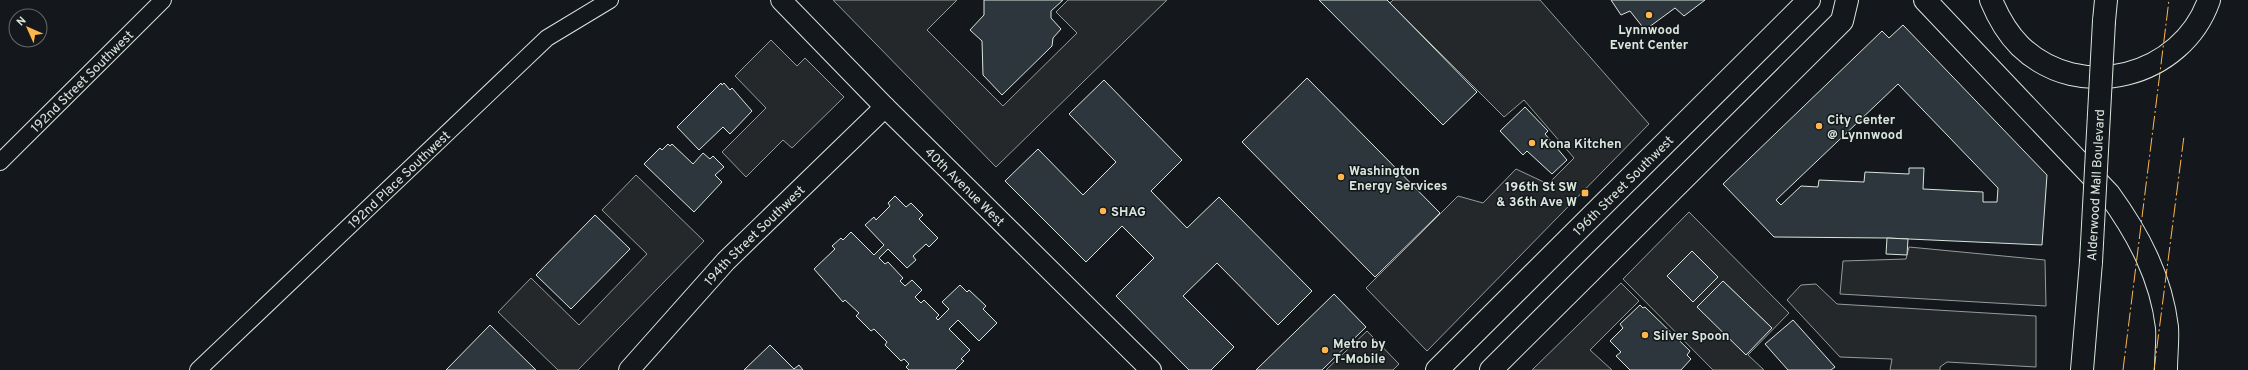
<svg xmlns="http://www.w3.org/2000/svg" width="2248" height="370" viewBox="0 0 2248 370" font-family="Overpass,sans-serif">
  <rect width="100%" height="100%" fill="#14181c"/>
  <g fill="#24282b" stroke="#939e99" fill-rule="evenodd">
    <path d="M833 0H957L927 30 1003 106 1077 33 1056 12 1068 0H1167L996 167Z"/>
    <path d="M1393 0H1540L1649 124 1427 351 1366 288 1458 196 1483 203 1516 169 1548 184 1574 158 1524 100 1504 117 1390 3Z"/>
    <path d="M771 40 797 66 805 58 844 97 792 148 783 140 746 177 722 152 766 108 735 76Z"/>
    <path d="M636 175 704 241 578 370H558L498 312 531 278 579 325 647 254 602 210Z"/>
    <path d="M1689 212 1789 313 1748 355 1764 370H1713L1623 279ZM1692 251 1718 277 1693 302 1667 276ZM1723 281 1772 328 1746 354 1698 307Z"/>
    <path d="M1909 247 2045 260 2046 306 1840 294 1843 261 1906 259Z"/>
    <path d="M1621 283 1639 301 1590 350 1612 370H1532Z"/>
    <path d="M1816 284 1837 304 2036 316V367L1947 362 1940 367V370H1890L1892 359 1840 357 1787 300 1801 285Z"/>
    <path d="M1367 331 1399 364 1393 370H1326Z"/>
  </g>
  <g fill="#2c363c" stroke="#d8e6dc" fill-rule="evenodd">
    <path d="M984 0H1063L1051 11V18L1061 29 1053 38 1052 46 1002 95 983 75 982 41 970 30 984 15Z"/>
    <path d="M1319 0H1387L1477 92 1443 125Z"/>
    <path d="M1611 0H1705L1684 16 1675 8 1645 30 1630 11 1621 15Z"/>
    <path d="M1903 25 2047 175 2042 245 1887 238 1774 237 1723 184 1882 31 1889 38ZM1898 84 1998 188 1997 202H1983V192L1923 189 1924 168H1909V174L1865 172 1864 182 1819 180 1818 187 1801 186 1781 205 1776 200Z"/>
    <path d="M1307 78 1440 213 1375 277 1242 142Z"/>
    <path d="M1104 80 1182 160 1151 191 1187 228 1219 197 1312 291 1278 325 1217 263 1183 296 1234 347 1211 370H1189L1116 296 1154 258 1122 226 1086 262 1005 181 1038 149 1083 195 1116 162 1069 114Z"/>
    <path d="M721 83 722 85 724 83 730 90 732 88 752 111 730 134 723 127 699 150 677 127Z"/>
    <path d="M1525 107 1548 131 1545 134 1567 160 1552 174 1527 151 1523 155 1500 131Z"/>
    <path d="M668 144 670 146 672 144 693 164 703 153 710 159 713 156 724 167 715 175 722 182 694 212 644 164 660 148 662 150Z"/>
    <path d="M895 196 906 207 911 203 923 215 919 219 938 238 929 247 926 244 913 256 916 260 907 268 888 249 879 258 885 264 888 262 903 278 900 281 905 286 912 280 922 290 915 297 921 303 924 300 939 315 936 318 938 320 949 309 942 302 960 285 967 292 969 290 986 306 983 309 997 323 979 341 958 320 949 329 970 350 961 359 964 361 955 370H909L906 367 909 364 904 359 901 361 885 345 887 342 874 329 871 331 856 316 859 313 845 300 843 302 814 269 835 249 832 246 841 238 843 240 851 232 874 255 884 245 865 225 874 217 876 220 890 206 888 203Z"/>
    <path d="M595 215 630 249 571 309 536 275Z"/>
    <path d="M1887 238 1908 239 1907 255 1886 254Z"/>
    <path d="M1692 251 1718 277 1693 302 1667 276Z"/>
    <path d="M1723 281 1772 328 1746 355 1697 307Z"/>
    <path d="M1334 294 1366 327 1322 370H1256Z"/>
    <path d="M1640 305 1643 308 1645 307 1690 351 1687 355 1691 359 1681 370H1630L1616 356 1621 352 1610 341 1623 328 1620 324Z"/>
    <path d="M1793 320 1835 367 1831 370H1788L1765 344Z"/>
    <path d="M490 325 536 370H446Z"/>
    <path d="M770 345 794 369 799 365 803 370H744Z"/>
  </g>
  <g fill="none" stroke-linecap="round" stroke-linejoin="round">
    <g stroke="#d8e6dc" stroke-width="18">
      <g id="minor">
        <path id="s1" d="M0 162 163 0"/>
        <path id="s2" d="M198 370 547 38 610 0"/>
      </g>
    </g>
    <g stroke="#d8e6dc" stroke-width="22">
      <g id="tertiary">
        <path id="s3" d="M781 0 885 107 1151 370"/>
        <path id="s4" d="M629 370 726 261 885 107"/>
      </g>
    </g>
    <g stroke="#d8e6dc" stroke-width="24">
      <g id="secondary">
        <path d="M2104 21 2106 0"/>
        <path d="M2082 370 2091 262"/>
      </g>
    </g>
    <g stroke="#d8e6dc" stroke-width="24">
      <g id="primary">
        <path id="s5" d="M1437 370 1809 0"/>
        <path d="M1491 370 1842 21 1847 0"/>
      </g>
    </g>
    <g stroke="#d8e6dc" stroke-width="24">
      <g id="motorway">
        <path d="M1925 0 2109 194C2138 234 2161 277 2167 327 2168 341 2166 356 2166 370"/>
        <path d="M1991 0C1998 17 2007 33 2020 46 2080 104 2182 77 2209 0"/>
      </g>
    </g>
    <use href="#minor" stroke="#14181c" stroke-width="16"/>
    <use href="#tertiary" stroke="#14181c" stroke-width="20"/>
    <use href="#secondary" stroke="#14181c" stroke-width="22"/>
    <use href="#primary" stroke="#14181c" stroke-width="22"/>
    <use href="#motorway" stroke="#14181c" stroke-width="22"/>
    <g stroke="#d8e6dc" stroke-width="24" stroke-linecap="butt">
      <g id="secondary-bridge">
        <path id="s6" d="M2091 262 2104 21"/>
      </g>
    </g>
    <use href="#secondary-bridge" stroke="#14181c" stroke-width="22"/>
    <g stroke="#ffb74d" stroke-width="1" stroke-dasharray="14 3 2 3" stroke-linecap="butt">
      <path d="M2123 370 2169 0"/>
      <path d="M2154 370 2184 136"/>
    </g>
  </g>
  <g fill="#ffb74d" stroke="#14181c" stroke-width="1.5">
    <circle cx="1649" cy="15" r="4"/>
    <circle cx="1819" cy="126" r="4"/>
    <circle cx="1532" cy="143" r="4"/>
    <circle cx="1341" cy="177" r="4"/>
    <rect x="1581" y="189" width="8" height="8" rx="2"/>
    <circle cx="1103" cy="211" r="4"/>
    <circle cx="1645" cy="335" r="4"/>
    <circle cx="1325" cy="350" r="4"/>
  </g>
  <g text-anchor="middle" stroke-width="3" stroke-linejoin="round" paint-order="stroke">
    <g font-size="13" font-weight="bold" fill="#d8e6dc" stroke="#14181c" text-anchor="start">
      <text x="1649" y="34" text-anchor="middle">Lynnwood<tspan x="1649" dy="15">Event Center</tspan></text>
      <text x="1827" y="124">City Center<tspan x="1827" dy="15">@ Lynnwood</tspan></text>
      <text x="1540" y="148">Kona Kitchen</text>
      <text x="1349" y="175">Washington<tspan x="1349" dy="15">Energy Services</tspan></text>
      <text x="1577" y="191" text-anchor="end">196th St SW<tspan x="1577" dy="15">&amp; 36th Ave W</tspan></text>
      <text x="1111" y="216">SHAG</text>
      <text x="1653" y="340">Silver Spoon</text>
      <text x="1333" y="348">Metro by<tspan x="1333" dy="15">T-Mobile</tspan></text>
    </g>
    <g font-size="13" fill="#d8e6dc" stroke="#14181c">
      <text dy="5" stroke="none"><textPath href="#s1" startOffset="115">192nd Street Southwest</textPath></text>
      <text dy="5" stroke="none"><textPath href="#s2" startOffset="277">192nd Place Southwest</textPath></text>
      <text dy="5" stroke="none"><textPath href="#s5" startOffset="262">196th Street Southwest</textPath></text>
      <text dy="5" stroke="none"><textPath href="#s6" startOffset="77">Alderwood Mall Boulevard</textPath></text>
      <text dy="5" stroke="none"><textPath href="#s3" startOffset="262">40th Avenue West</textPath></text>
      <text dy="5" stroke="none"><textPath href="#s4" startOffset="184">194th Street Southwest</textPath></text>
    </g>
  </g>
  <g transform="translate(28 28) rotate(315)"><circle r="19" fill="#14181c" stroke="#626a69"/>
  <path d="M0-3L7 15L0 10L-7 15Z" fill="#ffb74d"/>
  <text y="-6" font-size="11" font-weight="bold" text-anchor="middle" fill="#d8e6dc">N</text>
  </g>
</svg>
